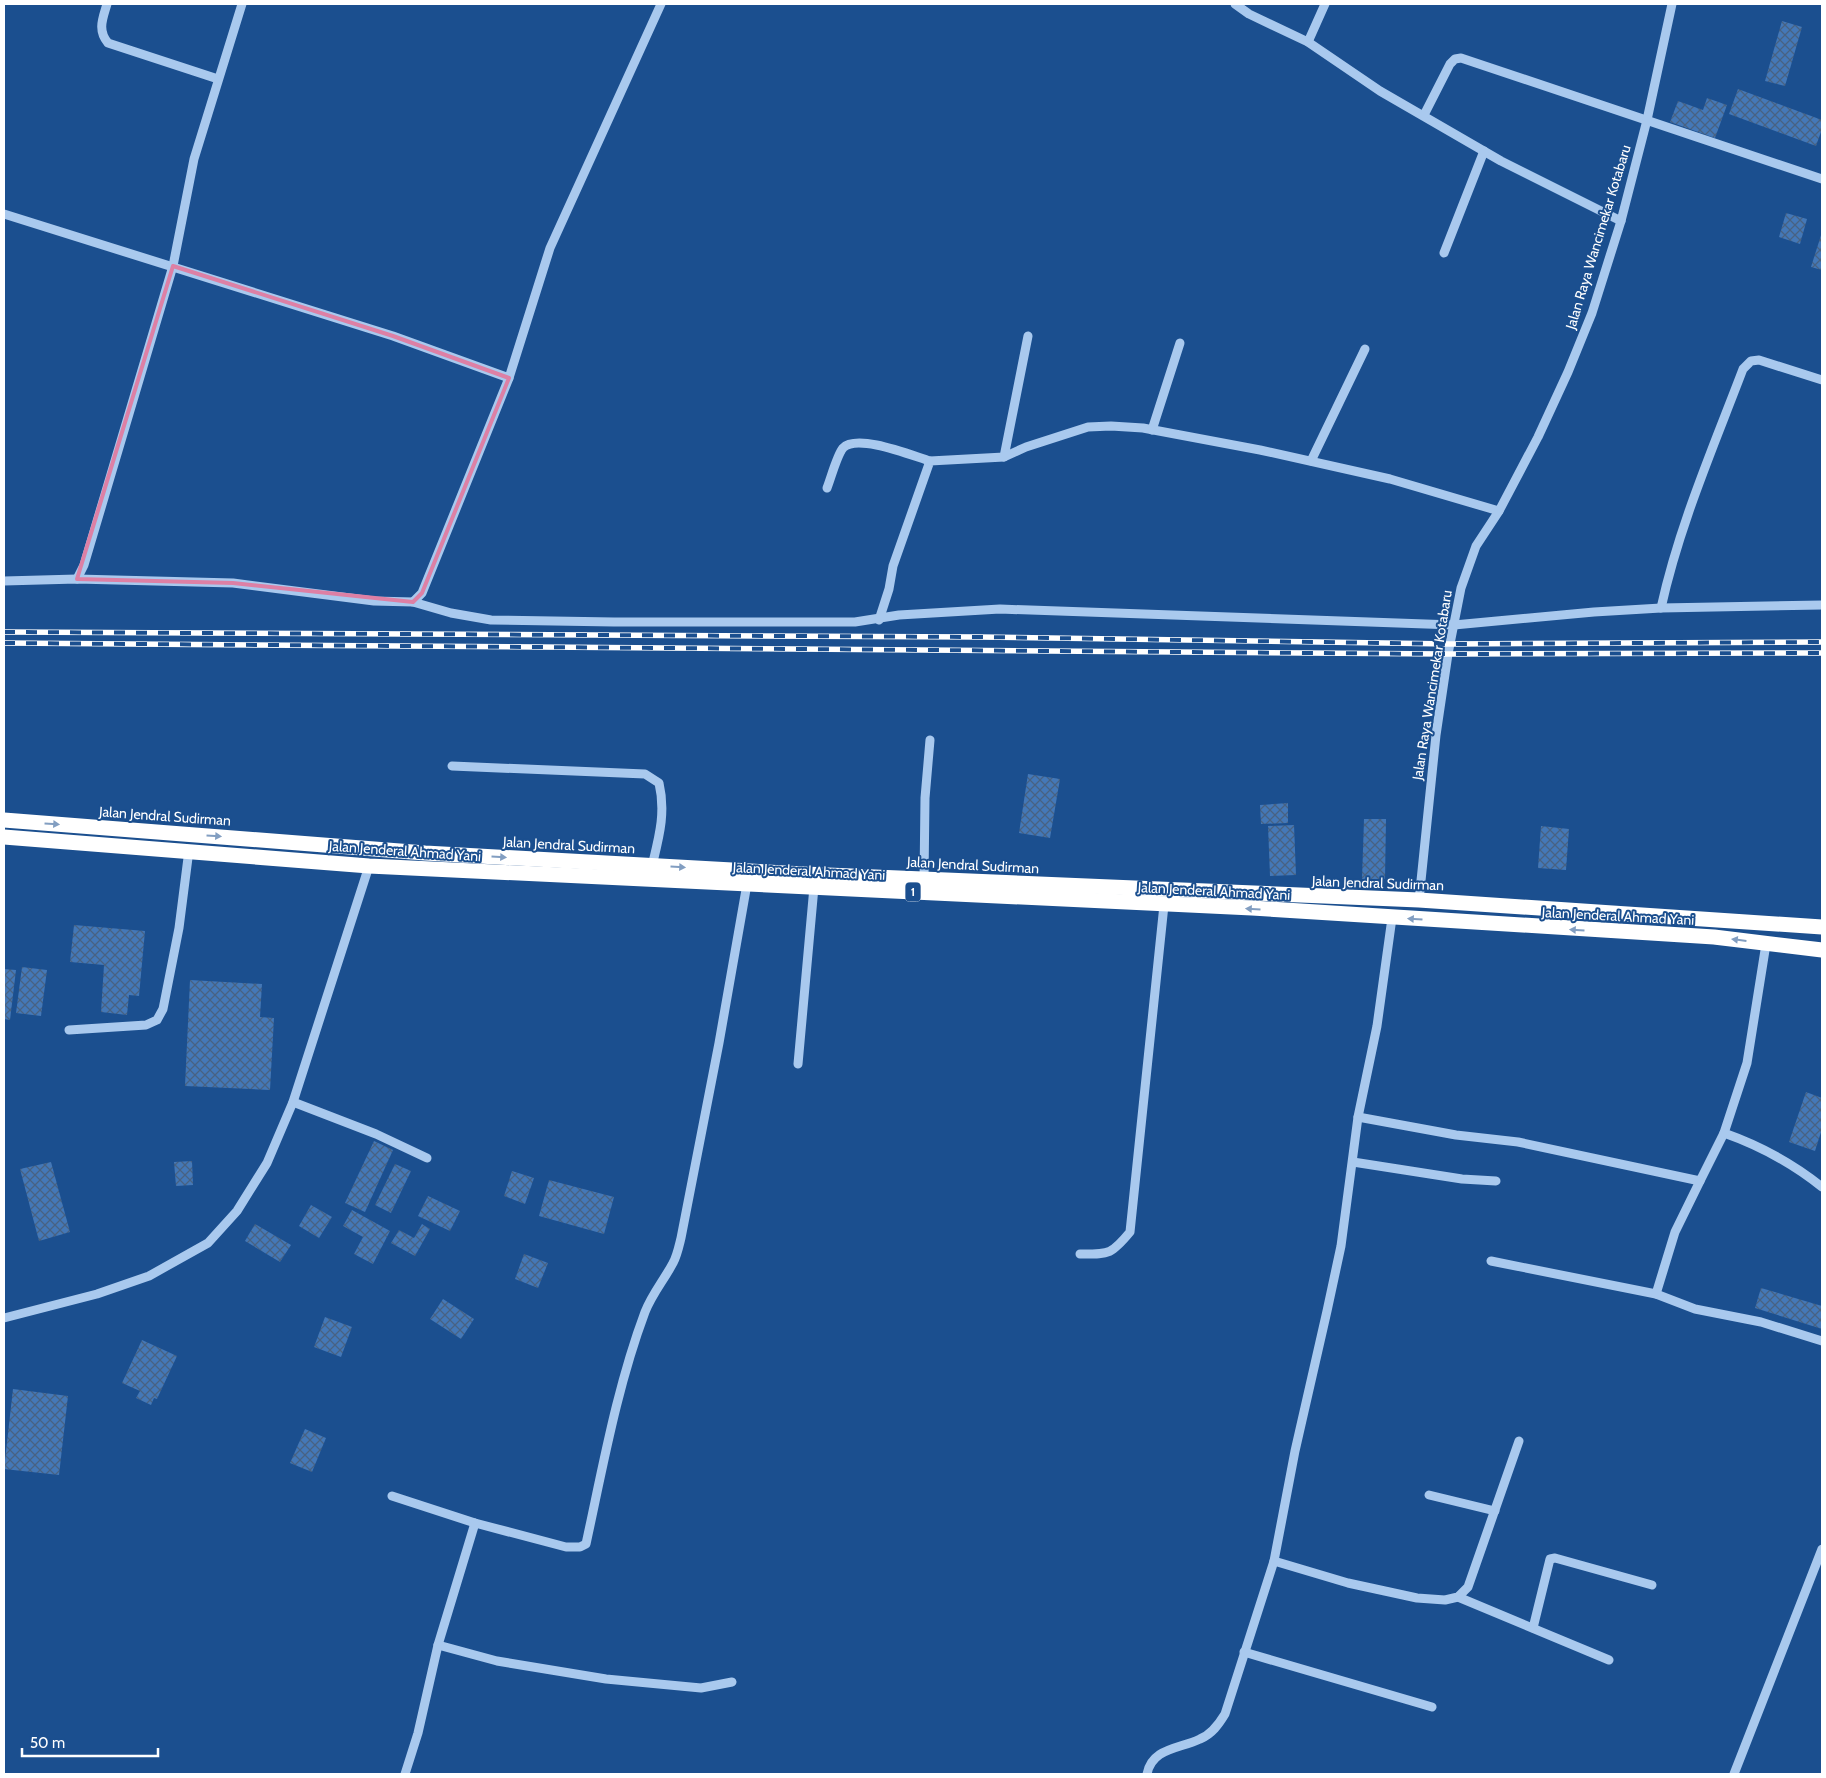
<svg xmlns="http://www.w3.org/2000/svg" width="1826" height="1778" viewBox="0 0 1826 1778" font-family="Cabin,sans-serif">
  <defs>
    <pattern id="building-cross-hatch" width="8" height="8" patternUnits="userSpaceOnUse" patternTransform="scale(1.25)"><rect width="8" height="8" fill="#4478b7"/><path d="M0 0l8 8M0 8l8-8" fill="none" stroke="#486282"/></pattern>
  </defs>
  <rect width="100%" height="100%" fill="#1b4f8f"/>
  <g fill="url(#building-cross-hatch)">
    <path d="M1782 21 1802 27 1785 86 1765 81Z"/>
    <path d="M1738 89 1822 120V129L1816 146 1729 114Z"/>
    <path d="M1707 98 1727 105 1715 138 1670 122 1678 101 1703 110Z"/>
    <path d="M1786 213 1807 219 1800 244 1779 237Z"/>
    <path d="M1822 232V270L1811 267Z"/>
    <path d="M1028 774 1060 779 1050 838 1019 833Z"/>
    <path d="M1288 803V823L1261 824 1260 805Z"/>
    <path d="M1364 819H1386L1385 879H1362Z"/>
    <path d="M1294 825 1296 875 1270 876 1268 826Z"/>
    <path d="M1541 826 1569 829 1566 870 1538 868Z"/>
    <path d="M74 925 145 931 139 996 129 995 127 1015 101 1012 104 965 70 962Z"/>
    <path d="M22 967 47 970 41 1016 16 1013Z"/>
    <path d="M4 969 16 970 10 1020 4 1019Z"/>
    <path d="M190 980 262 984 260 1017 274 1018 270 1090 185 1086Z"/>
    <path d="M1806 1092 1822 1098V1129L1815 1151 1789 1142Z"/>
    <path d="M374 1141 393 1150 365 1212 345 1203Z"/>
    <path d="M192 1161 193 1185 176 1186 174 1162Z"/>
    <path d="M51 1162 70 1232 39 1241 20 1169Z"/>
    <path d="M395 1164 411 1171 391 1213 375 1205Z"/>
    <path d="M512 1171 534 1178 525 1204 504 1196Z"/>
    <path d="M549 1180 614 1197 604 1234 539 1216Z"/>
    <path d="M428 1196 460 1211 450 1231 418 1216Z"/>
    <path d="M311 1205 332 1217 319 1238 299 1226Z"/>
    <path d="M352 1210 390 1231 373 1264 354 1254 363 1237 343 1226Z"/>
    <path d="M255 1224 291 1245 280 1262 245 1241Z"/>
    <path d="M422 1224 430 1229 415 1256 391 1243 399 1230 414 1238Z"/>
    <path d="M524 1254 548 1263 538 1288 515 1279Z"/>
    <path d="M1761 1288 1822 1306V1329L1755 1308Z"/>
    <path d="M443 1299 474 1319 461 1339 430 1319Z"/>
    <path d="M325 1317 352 1327 341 1357 314 1347Z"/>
    <path d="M142 1340 177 1356 157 1399 154 1398 151 1405 136 1398 140 1391 122 1383Z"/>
    <path d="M13 1389 68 1396 59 1475 4 1469Z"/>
    <path d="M305 1429 326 1438 312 1472 290 1463Z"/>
  </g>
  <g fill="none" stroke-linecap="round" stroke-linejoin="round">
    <g stroke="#a9c9ee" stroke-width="9">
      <path d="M107 4C103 18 97 30 108 43L218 79"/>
      <path d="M1235 4 1249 14 1308 42 1380 91 1501 161 1621 221"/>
      <path d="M1308 42 1325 4"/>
      <path d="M1424 115 1450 64 1455 59 1461 58 1822 179"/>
      <path d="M4 214 393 336 509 378 550 248 661 4"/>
      <path d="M1444 253 1484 151"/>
      <path d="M1152 430 1180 343"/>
      <path d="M1004 457 1028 336"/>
      <path d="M1311 461 1365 349"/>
      <path d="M827 488C831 478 837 455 843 448 857 433 913 456 930 461"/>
      <path d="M77 579 84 565 173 266 194 159 242 4"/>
      <path d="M4 581 77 579 233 583 374 601 413 602 451 613 491 620 614 622H855L899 615 1000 609 1454 625 1594 612 1661 608 1822 605"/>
      <path d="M413 602 422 593 509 378"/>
      <path d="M1661 608C1679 526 1713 448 1743 369L1751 361 1759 360 1822 380"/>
      <path d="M879 620 889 589 893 566 930 461 1004 457 1026 447 1088 427 1111 426 1143 428 1260 450 1390 479 1499 511"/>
      <path d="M452 766 645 774 659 783C666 813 659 837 652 866"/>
      <path d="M924 879 925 798 930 740"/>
      <path d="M1419 900 1436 735 1448 654 1461 588 1476 546 1499 511 1538 437 1568 372 1592 313 1621 221 1647 120 1672 4"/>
      <path d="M69 1030 146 1025 157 1020 163 1009 179 928 189 850"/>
      <path d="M798 1064 814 887"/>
      <path d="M293 1102 376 1134 427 1158"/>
      <path d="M1358 1117 1456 1135 1518 1142 1700 1181 1724 1133C1761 1146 1792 1163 1822 1187"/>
      <path d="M1724 1133 1747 1063 1766 944"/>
      <path d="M1353 1162 1462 1179 1496 1181"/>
      <path d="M1080 1254C1109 1254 1111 1255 1130 1232L1164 905"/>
      <path d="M1491 1261 1656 1294 1695 1309 1761 1322 1822 1341"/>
      <path d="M1656 1294 1675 1232 1700 1181"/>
      <path d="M4 1318 97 1294 149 1276 208 1243 237 1211 267 1163 293 1102 369 866"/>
      <path d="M1429 1495 1495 1511"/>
      <path d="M392 1496 475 1523 566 1547H580L586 1544C603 1466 617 1387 645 1312 652 1294 664 1280 673 1263 677 1256 679 1246 681 1238L719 1043 747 884"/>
      <path d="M1274 1561 1348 1583 1417 1598 1445 1600 1458 1597 1468 1587 1519 1441"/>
      <path d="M1458 1597 1609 1660"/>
      <path d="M1533 1628 1550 1559 1555 1558 1652 1585"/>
      <path d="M438 1645 497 1661 606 1679 701 1688 732 1682"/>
      <path d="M1244 1652 1432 1707"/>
      <path d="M405 1774 418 1733 438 1645 475 1523"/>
      <path d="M1147 1774C1152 1748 1179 1749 1200 1739 1212 1734 1219 1724 1225 1714L1274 1561 1295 1451 1327 1311 1341 1246 1358 1117 1377 1026 1392 918"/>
      <path d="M1734 1774 1822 1549"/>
    </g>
    <g stroke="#fff" stroke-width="15">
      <path d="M4 820 425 853 804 874 1419 900 1822 927"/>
      <path d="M4 837 369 866 1252 908 1714 937 1822 950"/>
    </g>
    <g stroke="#fff" stroke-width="5.5">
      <g id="rail">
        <path d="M4 632 980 637 1450 644 1822 642"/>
        <path d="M4 643 1448 654 1822 653"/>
      </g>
    </g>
    <use href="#rail" stroke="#1b4f8f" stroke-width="4" stroke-dasharray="11" stroke-linecap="butt"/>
  </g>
  <defs><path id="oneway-solid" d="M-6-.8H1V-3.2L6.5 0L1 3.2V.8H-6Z" transform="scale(1.25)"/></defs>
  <g fill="#829ec1">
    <use href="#oneway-solid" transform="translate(52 824) rotate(4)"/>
    <use href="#oneway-solid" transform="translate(214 836) rotate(4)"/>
    <use href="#oneway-solid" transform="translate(499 857) rotate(3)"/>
    <use href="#oneway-solid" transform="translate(678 867) rotate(3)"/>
    <use href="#oneway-solid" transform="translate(1253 909) rotate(-177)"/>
    <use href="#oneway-solid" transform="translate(1415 919) rotate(-176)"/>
    <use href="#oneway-solid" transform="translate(1577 930) rotate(-177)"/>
    <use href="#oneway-solid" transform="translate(1739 940) rotate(-173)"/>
  </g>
  <path fill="none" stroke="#dd80a5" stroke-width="4" stroke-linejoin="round" d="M173 266 393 336 509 378 422 593 413 602 233 583 77 579Z"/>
  <g text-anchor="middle" stroke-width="4" stroke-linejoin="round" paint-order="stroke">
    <rect fill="#1b4f8f" stroke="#bbcadd" stroke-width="1" x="905.5" y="882.5" width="15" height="19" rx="4"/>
    <g font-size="12" font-weight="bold" fill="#fff">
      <text x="913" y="896">1</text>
    </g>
    <g font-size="14" fill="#fff" stroke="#1b4f8f">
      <text transform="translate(1598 237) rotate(-73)" y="5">Jalan Raya Wancimekar Kotabaru</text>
      <text transform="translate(1432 685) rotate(-81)" y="5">Jalan Raya Wancimekar Kotabaru</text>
      <text transform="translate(165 816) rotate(4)" y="5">Jalan Jendral Sudirman</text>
      <text transform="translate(569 845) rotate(3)" y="5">Jalan Jendral Sudirman</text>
      <text transform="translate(405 851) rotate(4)" y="5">Jalan Jenderal Ahmad Yani</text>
      <text transform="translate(973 865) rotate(3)" y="5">Jalan Jendral Sudirman</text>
      <text transform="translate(809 871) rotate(3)" y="5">Jalan Jenderal Ahmad Yani</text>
      <text transform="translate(1378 883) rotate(2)" y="5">Jalan Jendral Sudirman</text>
      <text transform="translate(1214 891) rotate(3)" y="5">Jalan Jenderal Ahmad Yani</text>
      <text transform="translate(1618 916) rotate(3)" y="5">Jalan Jenderal Ahmad Yani</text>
    </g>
  </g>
  <rect width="1826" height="1778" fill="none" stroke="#ffffff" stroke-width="10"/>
  <path d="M22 1748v8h136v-8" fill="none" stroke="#ffffff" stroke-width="2.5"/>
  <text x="30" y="1748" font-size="15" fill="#ffffff" stroke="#1b4f8f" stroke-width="4" paint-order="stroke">50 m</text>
</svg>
